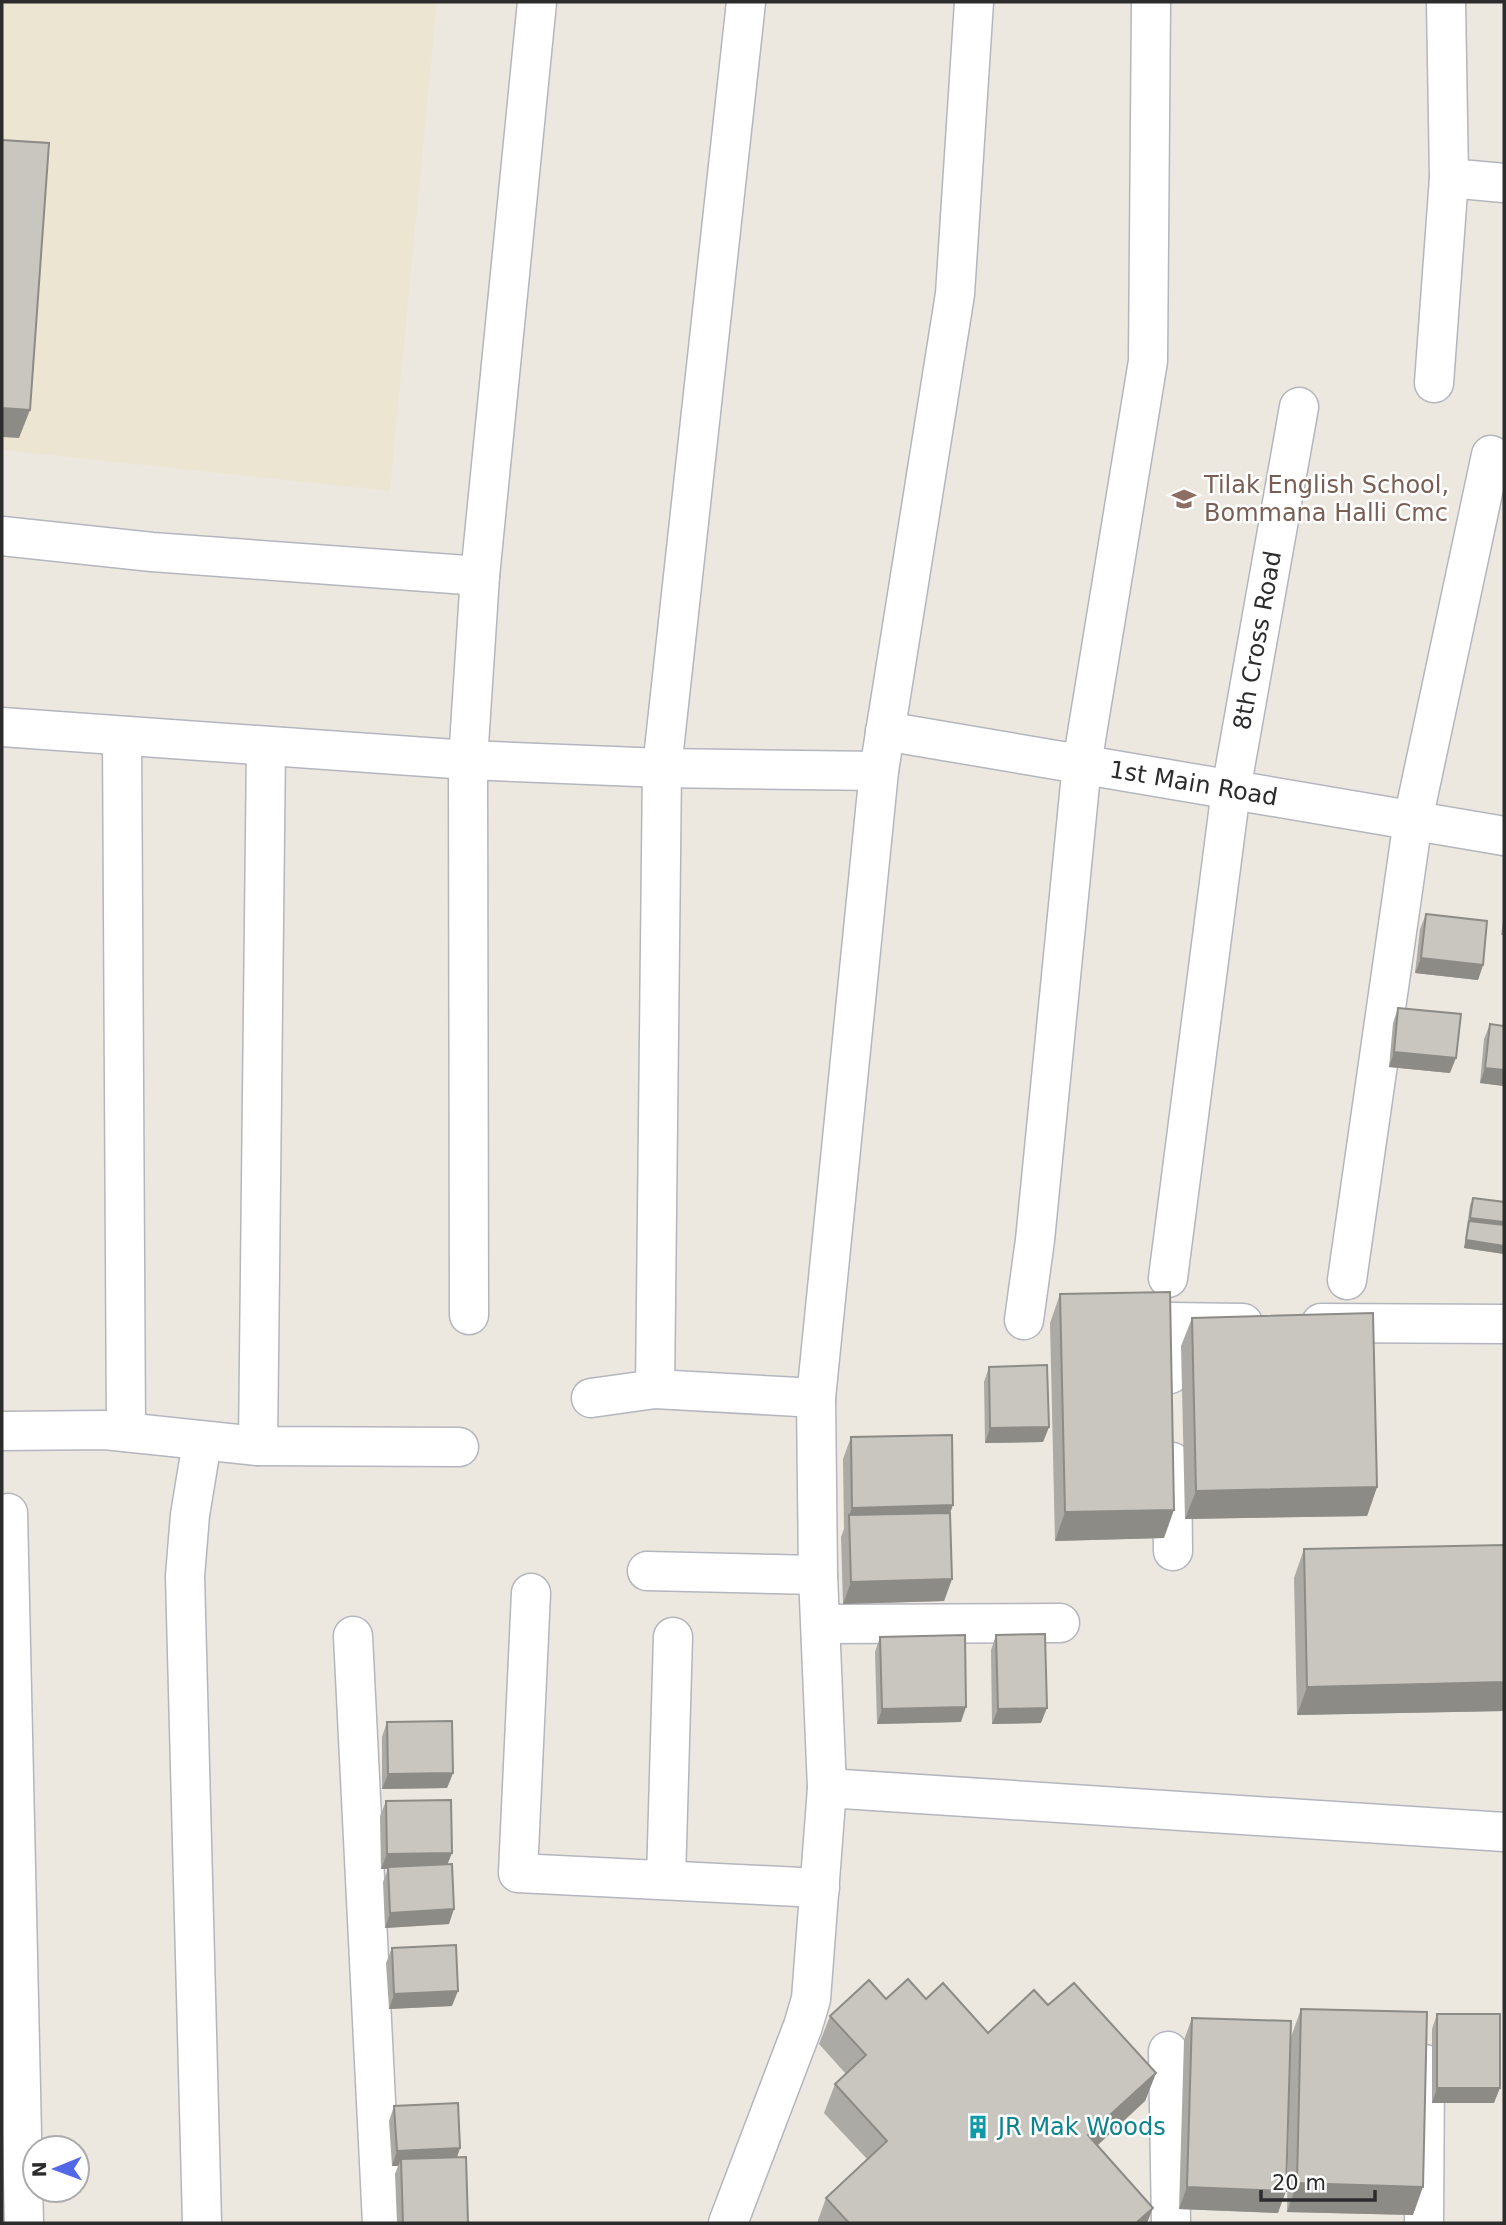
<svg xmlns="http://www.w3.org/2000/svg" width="1506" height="2225" viewBox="0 0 1506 2225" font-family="'DejaVu Sans',sans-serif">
  <rect width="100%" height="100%" fill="#ece8e0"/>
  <path fill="#ece5d2" d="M2 2H437L390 491 2 450Z"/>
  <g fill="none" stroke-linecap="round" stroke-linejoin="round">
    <g stroke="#b4b6be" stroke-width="41">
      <g id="minor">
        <path d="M1446 2 1449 178 1504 183"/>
        <path d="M1434 383 1449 178"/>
        <path d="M2 536 152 552 480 576"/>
        <path d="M2 727 468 760 662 768 879 771"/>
        <path id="s1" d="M885 731 1504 836"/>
        <path d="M122 736 126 1432"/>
        <path id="s2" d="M1168 1278 1231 790 1299 407"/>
        <path d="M1347 1280 1413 820 1491 455"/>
        <path d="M469 1315 468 760 480 576 537 2"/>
        <path d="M1024 1320 1035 1240 1082 764 1148 361 1151 2"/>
        <path d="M1321 1323 1504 1324"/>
        <path d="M1170 1374 1169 1322 1243 1323"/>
        <path d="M655 1389 662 768 746 2"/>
        <path d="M591 1398 655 1389 816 1398"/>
        <path d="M2 1431 105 1430 258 1446 459 1447"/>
        <path d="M202 1442 190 1515 185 1576 202 2223"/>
        <path d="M258 1446 266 746"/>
        <path d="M1172 1462 1173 1551"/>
        <path d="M8 1513 24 2223"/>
        <path d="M647 1571 818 1575"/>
        <path d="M531 1593 518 1873 820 1888"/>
        <path d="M821 1624 1060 1623"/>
        <path d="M353 1636 382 2223"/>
        <path d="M827 1788 1504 1832"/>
        <path d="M666 1880 673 1637"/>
        <path d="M1168 2051 1171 2223"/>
        <path d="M728 2223 803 2026 811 1999 827 1788 818 1575 816 1398 879 771 955 294 974 2"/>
        <path d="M1424 2223 1425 2064"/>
      </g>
    </g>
    <use href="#minor" stroke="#fff" stroke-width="38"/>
  </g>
  <g fill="#acaaa4">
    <path d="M1426 914 1483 965 1478 980 1415 973 1420 929Z"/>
    <path d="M1504 914V935H1501Z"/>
    <path d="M1398 1008 1450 1073 1389 1067 1393 1023Z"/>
    <path d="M1490 1024 1504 1026V1086L1480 1083 1484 1039Z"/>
    <path d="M1473 1198 1504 1202V1254L1464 1248 1470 1205Z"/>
    <path d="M1060 1294 1164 1538 1055 1541 1050 1323Z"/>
    <path d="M1192 1318 1377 1487 1367 1516 1185 1519 1181 1346Z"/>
    <path d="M989 1367 1049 1427 1043 1442 985 1443 984 1382Z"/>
    <path d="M851 1437 950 1513 952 1579 944 1601 843 1604 841 1537 844 1529 843 1459Z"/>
    <path d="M1504 1545V1711L1297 1715 1294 1578 1304 1549Z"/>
    <path d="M996 1635 1041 1723 992 1724 991 1650Z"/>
    <path d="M880 1637 961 1722 877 1724 875 1652Z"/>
    <path d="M387 1722 453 1773 447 1788 382 1789V1737Z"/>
    <path d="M386 1801 448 1864 449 1924 385 1928 383 1882 388 1869H381L380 1816Z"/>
    <path d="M392 1948 452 2006 389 2009 386 1963Z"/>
    <path d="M886 1999H926L988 2033 1048 2005 1156 2073 1145 2101 1097 2146 1147 2223H817L826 2198 867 2159 824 2113 835 2084 846 2074 819 2044 830 2016Z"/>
    <path d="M1301 2009 1413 2215 1287 2212 1290 2046 1278 2213 1179 2209 1184 2040 1192 2018 1291 2037Z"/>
    <path d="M1437 2014 1494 2103H1432V2029Z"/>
    <path d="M394 2106 460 2148 457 2157 468 2223H397L395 2174 398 2166H392L389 2121Z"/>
  </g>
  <g fill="#8c8b86">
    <path d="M2 408 30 410 19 438 2 437Z"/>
    <path d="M1421 958 1483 965 1478 980 1415 973Z"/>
    <path d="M1394 1052 1456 1058 1450 1073 1389 1067Z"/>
    <path d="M1485 1068 1504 1070V1086L1480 1083Z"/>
    <path d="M1470 1218 1504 1222V1230L1469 1221Z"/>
    <path d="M1466 1240 1504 1246V1254L1464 1248Z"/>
    <path d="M1049 1427 1043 1442 985 1443 990 1428Z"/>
    <path d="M1377 1487 1367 1516 1185 1519 1196 1491Z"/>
    <path d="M953 1505 945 1527 849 1516 852 1508Z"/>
    <path d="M1174 1510 1164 1538 1055 1541 1065 1512Z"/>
    <path d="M952 1579 944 1601 843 1604 851 1582Z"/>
    <path d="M1504 1682V1711L1297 1715 1307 1687Z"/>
    <path d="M966 1707 961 1722 877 1724 882 1709Z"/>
    <path d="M1047 1708 1041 1723 992 1724 998 1709Z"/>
    <path d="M453 1773 447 1788 382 1789 388 1774Z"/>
    <path d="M452 1853 446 1868 381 1869 387 1854Z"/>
    <path d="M454 1909 449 1924 385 1928 390 1913Z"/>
    <path d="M458 1991 452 2006 389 2009 394 1994Z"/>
    <path d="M1156 2073 1145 2101 1077 2164 1088 2135Z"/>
    <path d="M1437 2088H1500L1494 2103H1432Z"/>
    <path d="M460 2148 455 2163 401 2159 398 2166H392L397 2151Z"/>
    <path d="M1297 2183 1423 2187 1413 2215 1287 2212Z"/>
    <path d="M1187 2187 1286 2191 1278 2213 1179 2209Z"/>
    <path d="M1153 2208 1147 2223H1136Z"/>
  </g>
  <g fill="#c8c6bf" stroke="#8c8b86" stroke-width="2">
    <path d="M2 140 49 143 30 410 2 408Z"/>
    <path d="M1426 914 1487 921 1483 965 1421 958Z"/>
    <path d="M1398 1008 1461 1014 1456 1058 1394 1052Z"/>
    <path d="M1490 1024 1504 1026V1070L1485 1068Z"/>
    <path d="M1473 1198 1504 1202V1222L1470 1218Z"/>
    <path d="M1469 1221 1504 1225V1246L1466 1240Z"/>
    <path d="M1170 1292 1174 1510 1065 1512 1060 1294Z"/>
    <path d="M1373 1313 1377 1487 1196 1491 1192 1318Z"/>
    <path d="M1047 1365 1049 1427 990 1428 989 1367Z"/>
    <path d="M952 1435 953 1505 852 1508 851 1437Z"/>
    <path d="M950 1513 952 1579 851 1582 849 1515Z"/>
    <path d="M1504 1545V1682L1307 1687 1304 1549Z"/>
    <path d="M1045 1634 1047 1708 998 1709 996 1635Z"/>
    <path d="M965 1635 966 1707 882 1709 880 1637Z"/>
    <path d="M452 1721 453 1773 388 1774 387 1722Z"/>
    <path d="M451 1800 452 1853 387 1854 386 1801Z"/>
    <path d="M452 1864 454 1909 390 1913 388 1867Z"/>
    <path d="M456 1945 458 1991 394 1994 392 1948Z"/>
    <path d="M908 1979 926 1999 943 1983 988 2033 1034 1990 1048 2005 1074 1983 1156 2073 1088 2135 1153 2208 1136 2223H849L826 2198 887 2141 835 2084 866 2055 830 2016 869 1980 886 1999Z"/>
    <path d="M1301 2009 1427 2012 1423 2187 1297 2183Z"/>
    <rect x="1437" y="2014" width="63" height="74"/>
    <path d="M1192 2018 1291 2021 1286 2191 1187 2187Z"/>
    <path d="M458 2103 460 2148 397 2151 394 2106Z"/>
    <path d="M466 2157 468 2223H403L401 2159Z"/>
  </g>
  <defs>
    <g id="school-bare" transform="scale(1.89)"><path d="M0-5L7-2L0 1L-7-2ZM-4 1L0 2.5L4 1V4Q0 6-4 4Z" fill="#8d6e63" stroke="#fff" stroke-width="2.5" paint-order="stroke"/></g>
    <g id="building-bare" transform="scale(1.89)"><path d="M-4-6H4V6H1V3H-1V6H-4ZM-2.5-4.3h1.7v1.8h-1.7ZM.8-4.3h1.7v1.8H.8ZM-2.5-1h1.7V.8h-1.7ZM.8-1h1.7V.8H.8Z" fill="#0f9aa8" stroke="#fff" stroke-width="2.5" paint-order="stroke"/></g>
  </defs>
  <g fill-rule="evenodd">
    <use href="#school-bare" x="1184" y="499"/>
    <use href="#building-bare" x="978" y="2127"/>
  </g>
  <g text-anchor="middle" stroke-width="5" stroke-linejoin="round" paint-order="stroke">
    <g font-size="24" fill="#785e54" stroke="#fff" text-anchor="start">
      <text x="1204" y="493">Tilak English School,<tspan x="1204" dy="28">Bommana Halli Cmc</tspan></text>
    </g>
    <g font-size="24" fill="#2c2c2c" stroke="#fff">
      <text dy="8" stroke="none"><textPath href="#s2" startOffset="644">8th Cross Road</textPath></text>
      <text dy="8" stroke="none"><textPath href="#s1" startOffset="313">1st Main Road</textPath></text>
    </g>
    <g font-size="24" fill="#0d838f" stroke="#fff" text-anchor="start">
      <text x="998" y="2135">JR Mak Woods</text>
    </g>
  </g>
  <rect width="1506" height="2225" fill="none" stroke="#2c2c2c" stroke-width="7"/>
  <g transform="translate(56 2169) rotate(269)"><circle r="33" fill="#ffffff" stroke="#ababab" stroke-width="2"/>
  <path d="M0-5L12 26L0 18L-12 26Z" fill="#5368e7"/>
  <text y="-10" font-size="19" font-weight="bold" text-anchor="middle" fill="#2c2c2c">N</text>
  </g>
  <path d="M1261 2190v10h114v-10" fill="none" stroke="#2c2c2c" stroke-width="3.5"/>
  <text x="1272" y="2190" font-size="21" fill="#2c2c2c" stroke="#ffffff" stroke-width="5" paint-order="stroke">20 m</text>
</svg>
